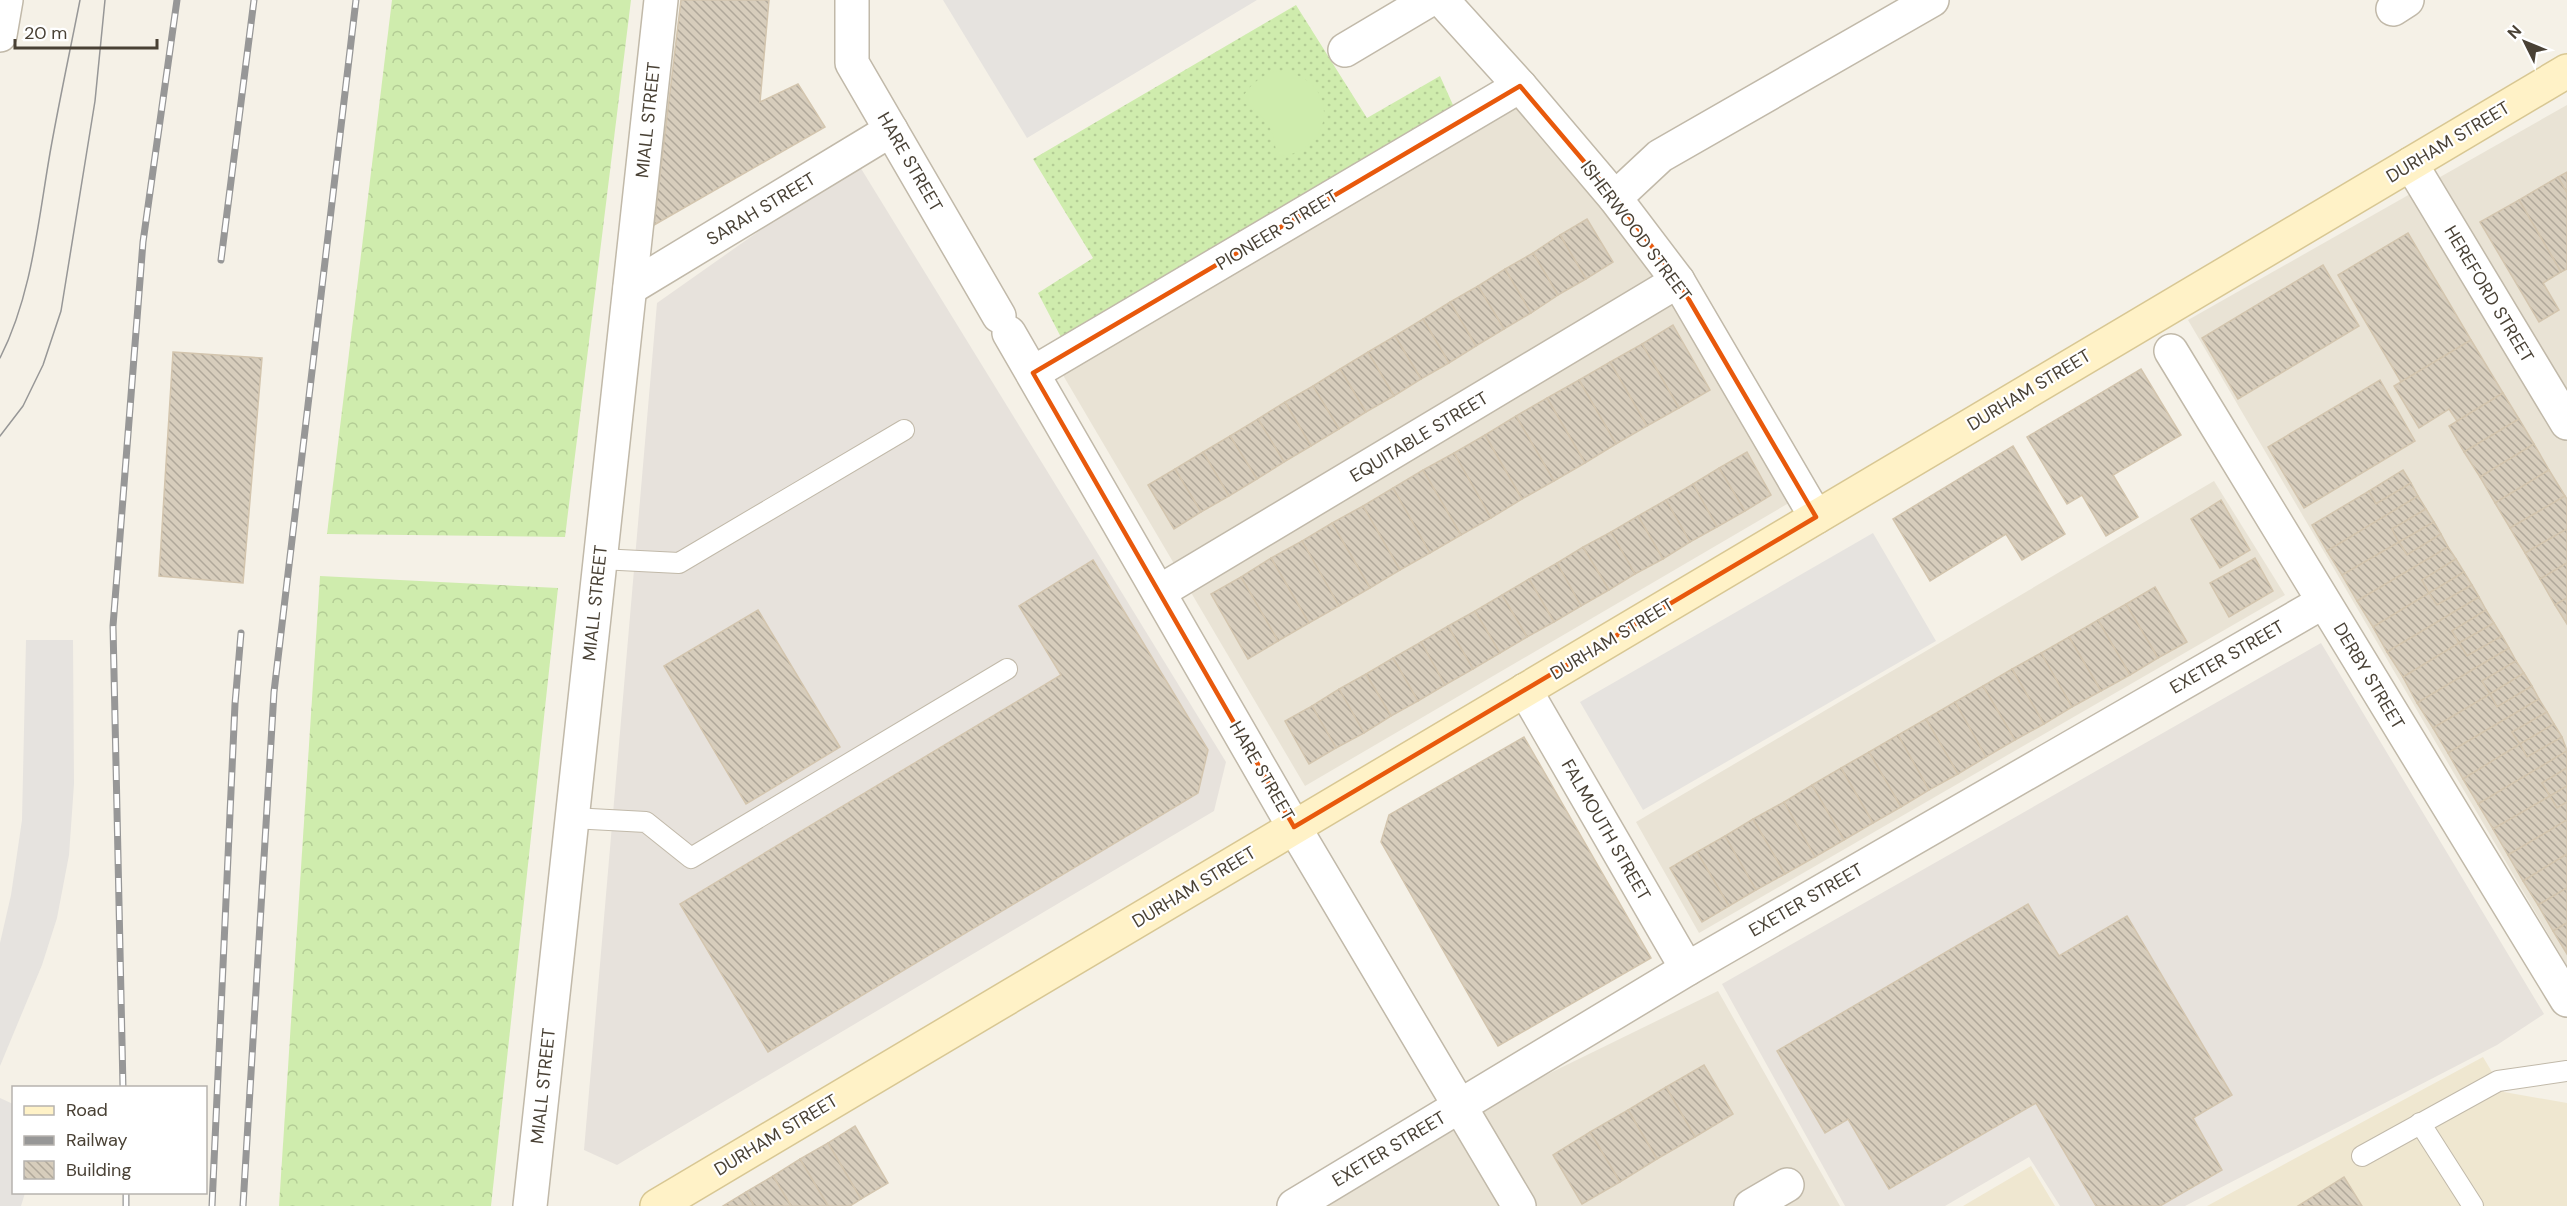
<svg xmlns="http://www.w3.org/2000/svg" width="2567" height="1206" viewBox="0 0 2567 1206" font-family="'DM Sans',sans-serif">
  <defs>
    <pattern id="grass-dots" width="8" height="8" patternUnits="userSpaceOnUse" patternTransform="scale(1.5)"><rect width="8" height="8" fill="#cfecad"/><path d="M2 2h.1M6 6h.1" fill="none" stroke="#b3cc95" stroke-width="1.8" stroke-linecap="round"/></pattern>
    <pattern id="forest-crowns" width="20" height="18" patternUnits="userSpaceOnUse" patternTransform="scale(1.5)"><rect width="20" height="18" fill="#cfecad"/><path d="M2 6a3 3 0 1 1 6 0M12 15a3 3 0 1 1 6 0" fill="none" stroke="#b3cc95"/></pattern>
    <pattern id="building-back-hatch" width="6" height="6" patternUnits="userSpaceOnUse" patternTransform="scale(1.5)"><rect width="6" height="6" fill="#d7cdbc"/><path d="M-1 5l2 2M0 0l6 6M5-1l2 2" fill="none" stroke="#b0a89a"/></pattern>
  </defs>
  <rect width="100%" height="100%" fill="#f5f1e7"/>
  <g fill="#e9e3d5">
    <path d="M1515 97 1672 291 1794 500 1305 786 1057 365Z"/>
    <path d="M2567 105V966L2188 320Z"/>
    <path d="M2214 481 2285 595 1699 933 1636 822Z"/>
    <path d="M1718 991 1840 1206H1530L1472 1111Z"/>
    <path d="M1453 1122 1504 1206H1321Z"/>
  </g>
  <g fill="#e7e2dc">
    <path d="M857 162 1226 762 1214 811 617 1165 584 1150 657 303Z"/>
    <path d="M2321 643 2544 1014 2497 1045 2185 1206H2060L2029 1157 1945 1206H1845L1722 984Z"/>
  </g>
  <g fill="#efe7d0">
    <path d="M2483 1057 2504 1092 2567 1103V1206H2207Z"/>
    <path d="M2031 1166 2055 1206H1963Z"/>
  </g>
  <path fill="url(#grass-dots)" d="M1296 5 1367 118 1440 76 1457 114 1064 343 1038 293 1093 258 1033 159Z"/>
  <g fill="url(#forest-crowns)">
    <path d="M392 0H631L565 537 327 534Z"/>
    <path d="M320 576 558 588 491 1206H279Z"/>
  </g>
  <path fill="#cfecad" d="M1276 71C1340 74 1340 151 1276 157 1276 130 1265 113 1240 101 1250 85 1258 77 1276 71Z"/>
  <g fill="#e6e3df">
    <path d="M943 0H1257L1027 138Z"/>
    <path d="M1873 533 1936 641 1643 810 1580 702Z"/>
    <path d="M26 640H73L74 784 69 855 57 918 42 965 0 1066V943L11 895 22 820Z"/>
    <path d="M0 1098 13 1104 14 1192 25 1193 21 1206H0Z"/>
  </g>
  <g fill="url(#building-back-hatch)" stroke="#d3c5ae" stroke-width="1.5">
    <path d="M681 0H769L760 102 798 84 825 127 654 225Z"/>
    <path d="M2567 172V193L2558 177Z"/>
    <path d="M2558 177 2567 193V269L2561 272 2519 200Z"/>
    <path d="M2519 200 2561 272 2543 283 2559 310 2539 322 2480 222Z"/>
    <path d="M1587 219 1613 262 1586 279 1560 235Z"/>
    <path d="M2408 233 2471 340 2401 382 2338 275Z"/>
    <path d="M1560 235 1586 279 1558 295 1533 253Z"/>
    <path d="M1533 253 1558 295 1531 313 1505 269Z"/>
    <path d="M2323 265 2359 326 2238 399 2202 338Z"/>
    <path d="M1505 269 1531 313 1504 329 1478 286Z"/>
    <path d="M1478 286 1504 329 1476 346 1450 302Z"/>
    <path d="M1450 302 1476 346 1449 363 1423 319Z"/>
    <path d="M1423 319 1449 363 1421 379 1395 336Z"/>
    <path d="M1673 325 1710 390 1679 408 1642 344Z"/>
    <path d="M1395 336 1421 379 1394 396 1368 352Z"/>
    <path d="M2471 340 2503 393 2457 421 2449 409 2419 428 2394 386Z"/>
    <path d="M1642 344 1679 408 1647 426 1610 362Z"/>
    <path d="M173 352 262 358 243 583 159 576Z"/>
    <path d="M1368 352 1394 396 1366 412 1340 369Z"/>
    <path d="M1610 362 1647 426 1616 444 1579 380Z"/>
    <path d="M1340 369 1366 412 1339 429 1313 386Z"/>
    <path d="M2141 369 2181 435 2113 475 2138 517 2106 536 2082 495 2067 504 2027 437Z"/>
    <path d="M1579 380 1616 444 1585 463 1547 398Z"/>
    <path d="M2380 380 2415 441 2304 508 2268 447Z"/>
    <path d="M1313 386 1339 429 1311 446 1285 402Z"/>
    <path d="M2503 393 2519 419 2464 452 2449 426Z"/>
    <path d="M1547 398 1585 463 1554 481 1516 416Z"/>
    <path d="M1285 402 1311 446 1284 462 1258 419Z"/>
    <path d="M1516 416 1554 481 1522 499 1485 435Z"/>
    <path d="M1258 419 1284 462 1257 479 1230 436Z"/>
    <path d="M2519 419 2534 444 2480 477 2464 452Z"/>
    <path d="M1485 435 1522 499 1491 518 1454 453Z"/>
    <path d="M1230 436 1257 479 1229 496 1203 452Z"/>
    <path d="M2534 444 2549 470 2495 503 2480 477Z"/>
    <path d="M2013 446 2065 534 2022 560 2006 534 1930 581 1893 519Z"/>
    <path d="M1203 452 1229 496 1201 512 1175 469Z"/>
    <path d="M1747 452 1771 495 1745 511 1719 468Z"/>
    <path d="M1454 453 1491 518 1461 535 1423 470Z"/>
    <path d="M1719 468 1745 511 1717 527 1693 484Z"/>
    <path d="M1175 469 1201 512 1174 529 1148 485Z"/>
    <path d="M1423 470 1461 535 1430 553 1393 488Z"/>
    <path d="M2403 470 2411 483 2376 504 2369 491Z"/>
    <path d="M2549 470 2565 496 2510 528 2495 503Z"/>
    <path d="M2411 483 2418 496 2327 551 2312 525 2369 491 2376 504Z"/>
    <path d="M1693 484 1717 527 1690 542 1666 500Z"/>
    <path d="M1393 488 1430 553 1400 570 1363 506Z"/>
    <path d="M2418 496 2426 509 2392 529 2399 542 2342 575 2327 551Z"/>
    <path d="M2565 496 2567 499V529L2525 553 2510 528Z"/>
    <path d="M1666 500 1690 542 1663 559 1638 516Z"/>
    <path d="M2221 500 2250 550 2220 568 2191 519Z"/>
    <path d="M1363 506 1400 570 1370 588 1332 523Z"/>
    <path d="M2426 509 2434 522 2399 542 2392 529Z"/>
    <path d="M1638 516 1663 559 1635 574 1611 532Z"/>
    <path d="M2434 522 2441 534 2407 555 2399 542Z"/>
    <path d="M1332 523 1370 588 1339 606 1302 541Z"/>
    <path d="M2567 529V563L2540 579 2525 553Z"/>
    <path d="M1611 532 1635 574 1609 590 1583 547Z"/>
    <path d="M2441 534 2448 547 2357 601 2342 575 2399 542 2407 555Z"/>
    <path d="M1302 541 1339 606 1309 623 1271 558Z"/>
    <path d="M1583 547 1609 590 1581 606 1557 563Z"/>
    <path d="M2448 547 2456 559 2422 580 2429 593 2373 627 2357 601Z"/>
    <path d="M1271 558 1309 623 1278 641 1241 577Z"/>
    <path d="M2255 558 2273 591 2229 617 2210 583Z"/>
    <path d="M2456 559 2464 572 2429 593 2422 580Z"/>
    <path d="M1093 560 1208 750 1198 793 768 1052 680 904 1061 675 1019 606Z"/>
    <path d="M1557 563 1581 606 1554 622 1529 579Z"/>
    <path d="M2567 563V598L2555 605 2540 579Z"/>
    <path d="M2464 572 2472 585 2437 605 2429 593Z"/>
    <path d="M1241 577 1278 641 1248 659 1211 594Z"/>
    <path d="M1529 579 1554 622 1527 637 1502 595Z"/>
    <path d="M2472 585 2479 597 2387 652 2373 627 2429 593 2437 605Z"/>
    <path d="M2155 587 2187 642 2158 658 2126 604Z"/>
    <path d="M1502 595 1527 637 1500 653 1475 611Z"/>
    <path d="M2479 597 2486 610 2452 631 2459 643 2403 677 2387 652Z"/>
    <path d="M2567 598V624L2555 605Z"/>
    <path d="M2126 604 2158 658 2130 675 2098 620Z"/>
    <path d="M758 610 840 747 746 804 664 666Z"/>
    <path d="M2486 610 2494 623 2459 643 2452 631Z"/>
    <path d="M1475 611 1500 653 1473 669 1448 626Z"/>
    <path d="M2098 620 2130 675 2101 691 2069 637Z"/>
    <path d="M2494 623 2502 636 2467 656 2459 643Z"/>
    <path d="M1448 626 1473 669 1445 685 1421 642Z"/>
    <path d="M2502 636 2509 648 2417 703 2403 677 2459 643 2467 656Z"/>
    <path d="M2069 637 2101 691 2072 707 2041 653Z"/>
    <path d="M1421 642 1445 685 1418 701 1393 658Z"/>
    <path d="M2509 648 2516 661 2482 681 2490 694 2433 728 2417 703Z"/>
    <path d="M2041 653 2072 707 2044 724 2012 669Z"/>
    <path d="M1393 658 1418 701 1391 716 1366 674Z"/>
    <path d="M2516 661 2524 673 2490 694 2482 681Z"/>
    <path d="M2012 669 2044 724 2015 740 1983 686Z"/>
    <path d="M2524 673 2532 686 2497 707 2490 694Z"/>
    <path d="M1366 674 1391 716 1364 733 1339 689Z"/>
    <path d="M1983 686 2015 740 1986 757 1955 702Z"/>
    <path d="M2532 686 2539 699 2448 753 2433 728 2490 694 2497 707Z"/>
    <path d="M1339 689 1364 733 1336 748 1312 706Z"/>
    <path d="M2539 699 2547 712 2512 732 2520 744 2463 779 2448 753Z"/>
    <path d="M1955 702 1986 757 1958 774 1926 719Z"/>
    <path d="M1312 706 1336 748 1309 764 1285 721Z"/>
    <path d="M2547 712 2554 724 2520 744 2512 732Z"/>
    <path d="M1926 719 1958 774 1929 790 1898 735Z"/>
    <path d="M2554 724 2562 737 2527 757 2520 744Z"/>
    <path d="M1898 735 1929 790 1901 807 1869 752Z"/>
    <path d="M1524 737 1651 958 1498 1046 1381 842 1389 815Z"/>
    <path d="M2562 737 2567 751 2478 804 2463 779 2520 744 2527 757Z"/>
    <path d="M2567 751V768L2542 783 2550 796 2493 829 2478 804Z"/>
    <path d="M1869 752 1901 807 1873 823 1841 768Z"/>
    <path d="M1841 768 1873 823 1844 840 1812 785Z"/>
    <path d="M2567 768V786L2550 796 2542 783Z"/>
    <path d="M1812 785 1844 840 1815 857 1784 802Z"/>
    <path d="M2567 786V802L2557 808 2550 796Z"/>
    <path d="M2550 796 2557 808 2567 802V820L2508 855 2493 829Z"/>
    <path d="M1784 802 1815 857 1785 874 1753 819Z"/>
    <path d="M1753 819 1785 874 1756 890 1725 836Z"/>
    <path d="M2567 820V854L2523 881 2508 855Z"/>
    <path d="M1725 836 1756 890 1729 906 1697 852Z"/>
    <path d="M1697 852 1729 906 1702 922 1670 868Z"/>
    <path d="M2567 854V888L2538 905 2523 881Z"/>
    <path d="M2567 888V923L2553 931 2538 905Z"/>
    <path d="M2028 904 2059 956 2127 916 2232 1095 2193 1118 2222 1170 2160 1206H2096L2036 1103 1889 1189 1848 1119 1825 1133 1777 1051Z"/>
    <path d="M2567 923V954L2553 931Z"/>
    <path d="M1704 1065 1733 1114 1695 1137 1666 1087Z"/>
    <path d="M1666 1087 1695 1137 1657 1159 1628 1110Z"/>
    <path d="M1628 1110 1657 1159 1620 1182 1590 1132Z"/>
    <path d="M855 1126 888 1183 861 1199 828 1143Z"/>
    <path d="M1590 1132 1620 1182 1582 1204 1553 1155Z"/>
    <path d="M828 1143 861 1199 850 1206H828L800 1159Z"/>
    <path d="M800 1159 828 1206H791L773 1176Z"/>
    <path d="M773 1176 791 1206H754L746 1192Z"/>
    <path d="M2344 1177 2362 1206H2298Z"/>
    <path d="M746 1192 754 1206H723Z"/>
  </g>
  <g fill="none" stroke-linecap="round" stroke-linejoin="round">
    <g stroke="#c1b9a9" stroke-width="22">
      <g id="lane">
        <path d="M600 559 679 563 904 430"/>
        <path d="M572 818 646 822 691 858 1007 669"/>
        <path d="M2420 1123 2473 1206"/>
        <path d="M2362 1156 2498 1081 2567 1071"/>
      </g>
    </g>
    <g stroke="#c1b9a9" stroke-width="36">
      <g id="street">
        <path d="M852 0V63L999 316"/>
        <path d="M1442 0 1520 86 1615 198 1678 281 1816 517"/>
        <path d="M2393 9 2407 0"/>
        <path d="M0 35 6 0"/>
        <path d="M1345 50 1429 0"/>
        <path d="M2411 164 2567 423"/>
        <path d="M1615 198 1660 156 1932 0"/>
        <path d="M630 288 891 130"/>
        <path d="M1009 333 1294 827 1519 1206"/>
        <path d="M2171 351 2567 1000"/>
        <path d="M1033 373 1520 86"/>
        <path d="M1159 592 1678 281"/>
        <path d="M1525 690 1687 969"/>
        <path d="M530 1206 661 0"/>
        <path d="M1294 1206 1687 969 2323 602"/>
        <path d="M1751 1206 1787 1185"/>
      </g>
    </g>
    <g stroke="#d8c793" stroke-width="36">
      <path id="secondary" d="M657 1206 2567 71"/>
    </g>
    <use href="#lane" stroke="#fff" stroke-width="20"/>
    <use href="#street" stroke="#fff" stroke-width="33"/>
    <use href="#secondary" stroke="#fff2c7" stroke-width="33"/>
    <g stroke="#979797" stroke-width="1.5">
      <path d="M0 358C32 295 38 222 50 153 59 102 70 51 80 0"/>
      <path d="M0 436 23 406 43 365 61 311 95 101 105 0"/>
    </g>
    <g stroke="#979797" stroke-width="7">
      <g id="rail">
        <path d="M221 260 254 0"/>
        <path d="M123 1088 113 626 143 242 177 0"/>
        <path d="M126 1192V1206"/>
        <path d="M212 1206 235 704 241 633"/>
        <path d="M243 1206 274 692 356 0"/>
      </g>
    </g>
    <use href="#rail" stroke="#fff" stroke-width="4.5" stroke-dasharray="14" stroke-linecap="butt"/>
  </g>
  <path fill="none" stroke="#e8590c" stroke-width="4.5" stroke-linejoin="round" d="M1520 86 1615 198 1678 281 1816 517 1294 827 1033 373Z"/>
  <g text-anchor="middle" stroke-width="4.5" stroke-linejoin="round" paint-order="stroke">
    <g font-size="18" fill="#494135" stroke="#fff">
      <text transform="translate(648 120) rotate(-84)" y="6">MIALL STREET</text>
      <text transform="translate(2448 142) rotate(-31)" y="6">DURHAM STREET</text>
      <text transform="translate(910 162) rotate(60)" y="6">HARE STREET</text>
      <text transform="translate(761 209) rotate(-31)" y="6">SARAH STREET</text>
      <text transform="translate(1277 230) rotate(-31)" y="6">PIONEER STREET</text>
      <text transform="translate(1636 231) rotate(53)" y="6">ISHERWOOD STREET</text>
      <text transform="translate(2489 294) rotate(59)" y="6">HEREFORD STREET</text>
      <text transform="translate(2029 390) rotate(-31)" y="6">DURHAM STREET</text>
      <text transform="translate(1419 437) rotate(-31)" y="6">EQUITABLE STREET</text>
      <text transform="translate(595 603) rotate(-84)" y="6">MIALL STREET</text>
      <text transform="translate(1612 639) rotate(-31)" y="6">DURHAM STREET</text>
      <text transform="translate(2227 657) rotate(-30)" y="6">EXETER STREET</text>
      <text transform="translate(2369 676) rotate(59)" y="6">DERBY STREET</text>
      <text transform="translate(1262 771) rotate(60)" y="6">HARE STREET</text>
      <text transform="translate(1606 830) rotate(60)" y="6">FALMOUTH STREET</text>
      <text transform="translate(1194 887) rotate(-31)" y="6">DURHAM STREET</text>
      <text transform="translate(1806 900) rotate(-30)" y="6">EXETER STREET</text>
      <text transform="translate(543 1086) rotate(-84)" y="6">MIALL STREET</text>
      <text transform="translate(776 1135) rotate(-31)" y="6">DURHAM STREET</text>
      <text transform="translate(1389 1149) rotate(-31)" y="6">EXETER STREET</text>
    </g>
  </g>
  <rect x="12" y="1086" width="195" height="108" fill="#ffffff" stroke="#b6b3ae" stroke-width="1.5"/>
  <rect x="24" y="1106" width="30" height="9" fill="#fff2c7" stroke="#b6b3ae" stroke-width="1.5"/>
  <text x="66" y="1116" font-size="18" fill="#494135">Road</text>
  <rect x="24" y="1136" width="30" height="9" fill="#979797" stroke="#b6b3ae" stroke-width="1.5"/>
  <text x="66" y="1146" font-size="18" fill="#494135">Railway</text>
  <rect x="24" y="1161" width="30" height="18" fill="url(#building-back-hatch)" stroke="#b6b3ae" stroke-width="1.5"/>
  <text x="66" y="1176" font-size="18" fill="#494135">Building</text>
  <g transform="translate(2525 42) rotate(313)" stroke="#ffffff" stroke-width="4.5" paint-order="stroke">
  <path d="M0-4.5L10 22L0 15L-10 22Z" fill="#494135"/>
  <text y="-9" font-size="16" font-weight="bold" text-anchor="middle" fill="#494135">N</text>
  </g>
  <path d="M15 39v9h142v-9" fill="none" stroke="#494135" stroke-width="3"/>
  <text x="24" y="39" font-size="18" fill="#494135" stroke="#ffffff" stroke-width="4.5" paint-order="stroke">20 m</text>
</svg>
